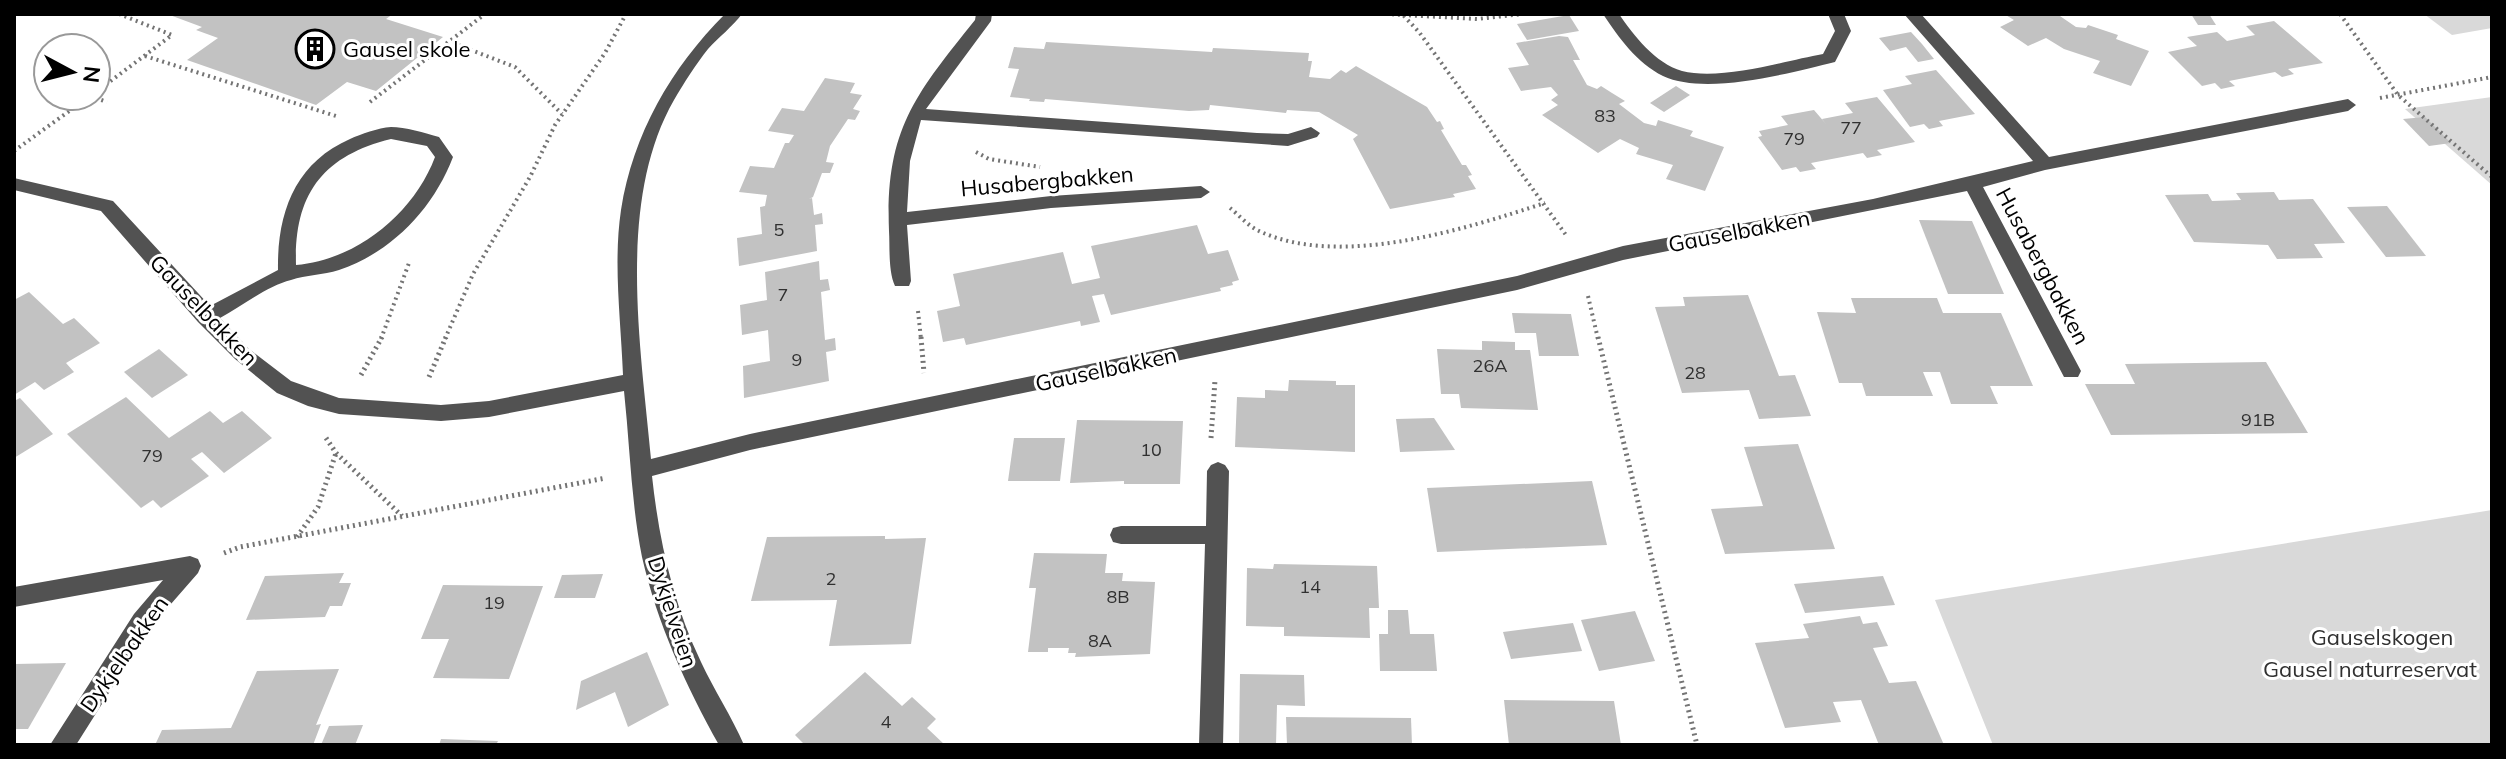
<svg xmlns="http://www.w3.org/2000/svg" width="2506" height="759" viewBox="0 0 2506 759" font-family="Mulish,sans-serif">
  <rect width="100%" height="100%" fill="#fff"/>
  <g fill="#d9d9d9">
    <path d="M2424 14H2492V28L2452 35Z"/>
    <path d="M2492 97V185L2405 109Z"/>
    <path d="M2492 510V745H1993L1935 600Z"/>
  </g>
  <g fill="#c2c2c2">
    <path d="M167 14H393L386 19 443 37 376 91 347 82 316 105 187 60 218 38 196 30 202 27Z"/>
    <path d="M2004 14H2057L2076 27 2086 28 2088 25 2118 35 2116 39 2149 51 2131 86 2093 73 2100 61 2064 49 2046 38 2028 46 2000 27 2014 20Z"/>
    <path d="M2191 14H2209L2216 25H2198Z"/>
    <path d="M1569 15 1579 31 1527 40 1517 24Z"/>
    <path d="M2274 21 2323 63 2288 69 2294 74 2282 77 2275 72 2229 81 2235 86 2221 89 2215 83 2202 86 2168 52 2197 46 2187 37 2217 32 2227 41 2255 35 2246 26Z"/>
    <path d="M1911 32 1922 44 1934 59 1918 62 1906 47 1890 51 1879 38Z"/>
    <path d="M1559 36 1568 37 1580 60H1573L1587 85 1597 89 1601 86 1612 93 1625 101 1619 104 1644 123 1656 126 1658 120 1693 131 1690 136 1724 147 1705 191 1666 179 1673 165 1636 154 1639 148 1620 139 1598 153 1542 115 1558 105 1551 100 1558 95 1551 87 1521 91 1508 68 1529 65 1516 43Z"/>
    <path d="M1046 42 1212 52 1213 48 1309 53 1308 61H1312L1309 77 1330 79 1341 70 1346 73 1356 66 1427 107 1437 122 1440 121 1444 129 1441 130 1462 165H1466L1472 175 1468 176 1476 189 1453 194 1455 197 1390 209 1353 139 1358 135 1319 112 1287 110 1286 113 1210 105 1209 110 1189 111 1045 99 1044 102 1029 101 1030 99 1010 97 1019 69 1008 68 1014 47 1044 49Z"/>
    <path d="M1936 70 1975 114 1939 121 1943 126 1929 129 1924 124 1910 127 1883 90 1912 84 1905 76Z"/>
    <path d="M825 78 855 83 850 93 862 95 853 109 860 111 855 120 848 119 830 146 826 162 834 163 830 173H822L813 197 809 199 812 198 814 215 822 213 823 224 815 225 817 251 739 266 737 238 762 234 760 207 765 206 767 195 739 192 750 166 774 168 785 143H789L794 135 768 131 782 108 804 111Z"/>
    <path d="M1676 86 1690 95 1664 112 1650 103Z"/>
    <path d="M1877 97 1915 142 1877 150 1882 155 1867 158 1863 153 1811 163 1816 169 1800 172 1796 167 1782 170 1758 137 1762 136 1759 131 1788 125 1781 116 1814 110 1826 124 1822 119 1853 113 1845 103Z"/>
    <path d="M2425 117 2451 143 2429 146 2403 119Z"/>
    <path d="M2274 192 2279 200 2313 199 2345 243 2314 244 2323 258 2277 259 2268 245 2194 242 2165 195 2208 194 2212 201 2241 200 2236 193Z"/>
    <path d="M2387 206 2426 256 2386 257 2347 207Z"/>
    <path d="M1919 220 1972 221 2004 294H1948Z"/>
    <path d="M1197 225 1208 254 1228 250 1239 280 1232 282 1233 285 1220 288 1221 291 1111 315 1104 294 1092 296 1100 322 1081 326 1080 321 966 345 964 338 943 342 937 311 960 306 953 274 1063 252 1072 284 1100 278 1091 246Z"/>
    <path d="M819 261 820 280 828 279 830 290 821 292 825 340 835 338 836 350 826 352 829 381 744 398 743 366 770 361 768 330 742 335 740 305 767 300 765 272Z"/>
    <path d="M29 292 63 324 74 318 100 343 66 363 74 372 44 390 35 382 14 395V300Z"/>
    <path d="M1748 295 1779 376 1795 375 1811 416 1759 419 1749 390 1682 393 1655 307 1685 306 1683 297Z"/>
    <path d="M1851 298H1937L1943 313H2001L2033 386H1990L1998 404H1951L1940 372H1923L1933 396H1866L1862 383H1839L1817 312 1856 313Z"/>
    <path d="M1512 313 1571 314 1579 356H1539L1536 333H1515Z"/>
    <path d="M1482 341 1515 342V350H1530L1538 410 1461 408 1459 394H1441L1437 349 1482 350Z"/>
    <path d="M159 349 188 375 152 398 124 372Z"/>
    <path d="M2266 362 2308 433 2111 435 2085 384H2135L2125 364Z"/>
    <path d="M1289 380 1336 381V385H1355V452L1235 447 1237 397 1265 398V390L1288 391Z"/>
    <path d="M126 397 169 438 210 411 223 423 242 411 272 438 224 473 202 452 191 459 209 476 161 508 153 500 141 508 67 434Z"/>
    <path d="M20 398 53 434 14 458V401Z"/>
    <path d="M1434 418 1455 450 1400 452 1396 419Z"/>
    <path d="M1077 420 1183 421 1180 484H1124V481L1070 483Z"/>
    <path d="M1014 438H1065L1060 481H1008Z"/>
    <path d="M1798 444 1835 549 1725 554 1711 509 1763 506 1744 447Z"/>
    <path d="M1592 481 1607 545 1437 552 1427 488Z"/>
    <path d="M885 536V539L926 538 911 644 829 646 837 600 751 601 767 537Z"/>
    <path d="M1034 553 1107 554 1105 573H1123L1122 581 1155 582 1150 654 1075 657 1076 653H1068L1069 648H1048V652H1028L1036 588H1029Z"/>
    <path d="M1274 564 1377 566 1379 608H1369L1370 638 1284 636V627L1246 626 1247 568 1273 569Z"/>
    <path d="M344 573 339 583H351L342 606H330L325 617 246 620 265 576Z"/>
    <path d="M603 574 595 598H554L562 575Z"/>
    <path d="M1883 576 1895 605 1805 613 1794 584Z"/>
    <path d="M443 585 543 586 509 679 433 678 449 639H421Z"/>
    <path d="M1388 610H1408L1410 634H1434L1437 671H1380L1379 634H1388Z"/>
    <path d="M1635 611 1655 661 1599 671 1581 620Z"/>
    <path d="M1860 616 1863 624 1877 622 1888 646 1873 648 1889 683 1916 681 1944 745H1879L1861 700 1833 702 1841 722 1785 728 1755 643 1809 638 1803 624Z"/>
    <path d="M1573 623 1582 651 1511 659 1503 632Z"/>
    <path d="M647 652 669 705 628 727 615 692 576 710 581 681Z"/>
    <path d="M66 663 28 729H14V664Z"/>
    <path d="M339 669 316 725 321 724 313 745H155L162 730 231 728 257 671Z"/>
    <path d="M865 672 902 706 912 697 936 719 927 728 945 745H805L795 735Z"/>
    <path d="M1240 674 1304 675 1305 706 1277 705 1276 745H1239Z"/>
    <path d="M1504 700 1614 701 1621 745H1509Z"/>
    <path d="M1286 717 1411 718 1412 745H1287Z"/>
    <path d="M363 725 355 745H321L329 726Z"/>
    <path d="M441 739 498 741 496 745H439Z"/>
  </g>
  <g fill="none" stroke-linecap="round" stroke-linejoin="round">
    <g stroke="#747474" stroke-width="4" stroke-dasharray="2 4" stroke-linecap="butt">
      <path d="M1386 14 1403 15 1419 32 1566 235"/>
      <path d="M2340 14 2398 95 2492 177"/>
      <path d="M1403 15 1477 19 1523 14"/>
      <path d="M453 43 515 67 562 114"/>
      <path d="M145 56 336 116"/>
      <path d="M96 92 172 35 119 14"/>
      <path d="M90 96 107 102"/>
      <path d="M2380 98 2492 77"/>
      <path d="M370 102 485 14"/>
      <path d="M14 151 90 96"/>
      <path d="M976 152 989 159 1040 167"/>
      <path d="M1230 208C1239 215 1248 226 1259 231 1340 269 1465 229 1545 203"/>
      <path d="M1588 296 1598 339"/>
      <path d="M918 311 921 339"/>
      <path d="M381 339 409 263"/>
      <path d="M445 339 473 274 530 177 555 125 605 53 626 14"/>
    </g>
    <g stroke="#747474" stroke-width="5" stroke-dasharray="2 4" stroke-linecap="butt">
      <path d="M921 337 924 373"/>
      <path d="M1598 337 1697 745"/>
      <path d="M361 375 382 337"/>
      <path d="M429 377 446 337"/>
      <path d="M326 438 336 453 402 516"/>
      <path d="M1211 438 1215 380"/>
      <path d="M297 537 318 507 336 453"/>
      <path d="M224 553 240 547 606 478"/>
    </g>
    <g fill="#525252" fill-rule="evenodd">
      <path d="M725 14H742C732 27 719 37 708 49 696 64 684 83 674 100 616 201 641 348 651 459L750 434 1517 276 1623 246 1873 199 2033 161 1904 14H1921L2049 157 2348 99 2356 105 2348 111 2045 170 1983 187 2081 371 2078 377H2064L1967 191 1623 260 1517 290 750 450 652 476C659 541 673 603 701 662 714 690 732 717 744 745H719C686 686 657 623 642 557 631 502 630 446 624 391L489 417 441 421 339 414 308 406 277 393 235 359 198 322 101 211 14 190V178L113 201 210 306 278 270C277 213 295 163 350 139 361 134 378 128 391 127 405 127 425 133 439 137L453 157C433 209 392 252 339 270 323 275 306 275 291 280 267 286 242 306 220 318L249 349 291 381 339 398 441 405 489 401 623 375C621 321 613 264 621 210 633 134 671 68 725 14ZM391 139 427 146 435 157C414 213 357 260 296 265 294 195 322 156 391 139Z"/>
      <path d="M976 14H992L991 21 926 109 1257 133 1288 134 1311 127 1320 133 1317 137 1288 146 921 120 910 161 907 212 1051 196 1201 186 1210 192 1201 198 1051 208 907 225 911 281 909 286H895C888 271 890 247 889 231 885 130 915 95 975 20Z"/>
      <path d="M1603 14H1619C1634 36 1655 63 1682 71 1721 81 1784 61 1823 54L1835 31 1828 14H1844L1851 31 1835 62C1790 73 1706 96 1663 76 1637 63 1619 38 1603 14Z"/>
      <path d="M1218 462 1225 465 1229 471 1223 745H1199L1205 544H1121L1113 542 1110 535 1113 528 1121 526H1206L1207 471 1211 465Z"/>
      <path d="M190 556 198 559 201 566 198 573 150 628 76 745H50L134 614 163 580 14 607V587Z"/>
    </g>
  </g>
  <defs>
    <g id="building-ring" transform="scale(2)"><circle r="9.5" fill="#fff" stroke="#000" stroke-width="1.5"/><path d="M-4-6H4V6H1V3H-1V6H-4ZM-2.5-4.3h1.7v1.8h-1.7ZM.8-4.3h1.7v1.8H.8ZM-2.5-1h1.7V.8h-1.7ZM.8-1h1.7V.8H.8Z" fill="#000"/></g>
  </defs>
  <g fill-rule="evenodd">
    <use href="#building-ring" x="315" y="49"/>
  </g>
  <g text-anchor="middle" stroke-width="6" stroke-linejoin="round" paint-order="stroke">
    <g font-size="18" fill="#303030">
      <text x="1605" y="122">83</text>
      <text x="1851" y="134">77</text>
      <text x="1794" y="145">79</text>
      <text x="779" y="236">5</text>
      <text x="783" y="301">7</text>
      <text x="797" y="366">9</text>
      <text x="1490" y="372">26A</text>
      <text x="1695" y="379">28</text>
      <text x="2258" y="426">91B</text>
      <text x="1151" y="456">10</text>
      <text x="152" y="462">79</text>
      <text x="831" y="585">2</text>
      <text x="1310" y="593">14</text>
      <text x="1118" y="603">8B</text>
      <text x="494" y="609">19</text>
      <text x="1100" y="647">8A</text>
      <text x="886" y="728">4</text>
    </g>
    <g font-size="22" fill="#000" stroke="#fff" text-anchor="start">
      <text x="343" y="57">Gausel skole</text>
    </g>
    <g font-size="22" fill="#000" stroke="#fff">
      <text transform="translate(1047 181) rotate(-5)" y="8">Husabergbakken</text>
      <text transform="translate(1739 231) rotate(-11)" y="8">Gauselbakken</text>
      <text transform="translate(2043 266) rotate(62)" y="8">Husabergbakken</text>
      <text transform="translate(204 310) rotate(46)" y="8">Gauselbakken</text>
      <text transform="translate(1106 369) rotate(-12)" y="8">Gauselbakken</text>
      <text transform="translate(673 612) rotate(72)" y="8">Dykjelveien</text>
      <text transform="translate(124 654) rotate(-55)" y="8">Dykjelbakken</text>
    </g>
    <g font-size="22" fill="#303030" stroke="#fff">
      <text x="2382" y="645">Gauselskogen</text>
      <text x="2370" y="677">Gausel naturreservat</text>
    </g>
  </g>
  <rect width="2506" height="759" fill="none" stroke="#000000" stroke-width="32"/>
  <g transform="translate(72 72) rotate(97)"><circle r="38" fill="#ffffff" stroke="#999999" stroke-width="2"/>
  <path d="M0-6L14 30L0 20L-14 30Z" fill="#000000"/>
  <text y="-12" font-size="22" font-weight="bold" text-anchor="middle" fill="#000000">N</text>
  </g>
</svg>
